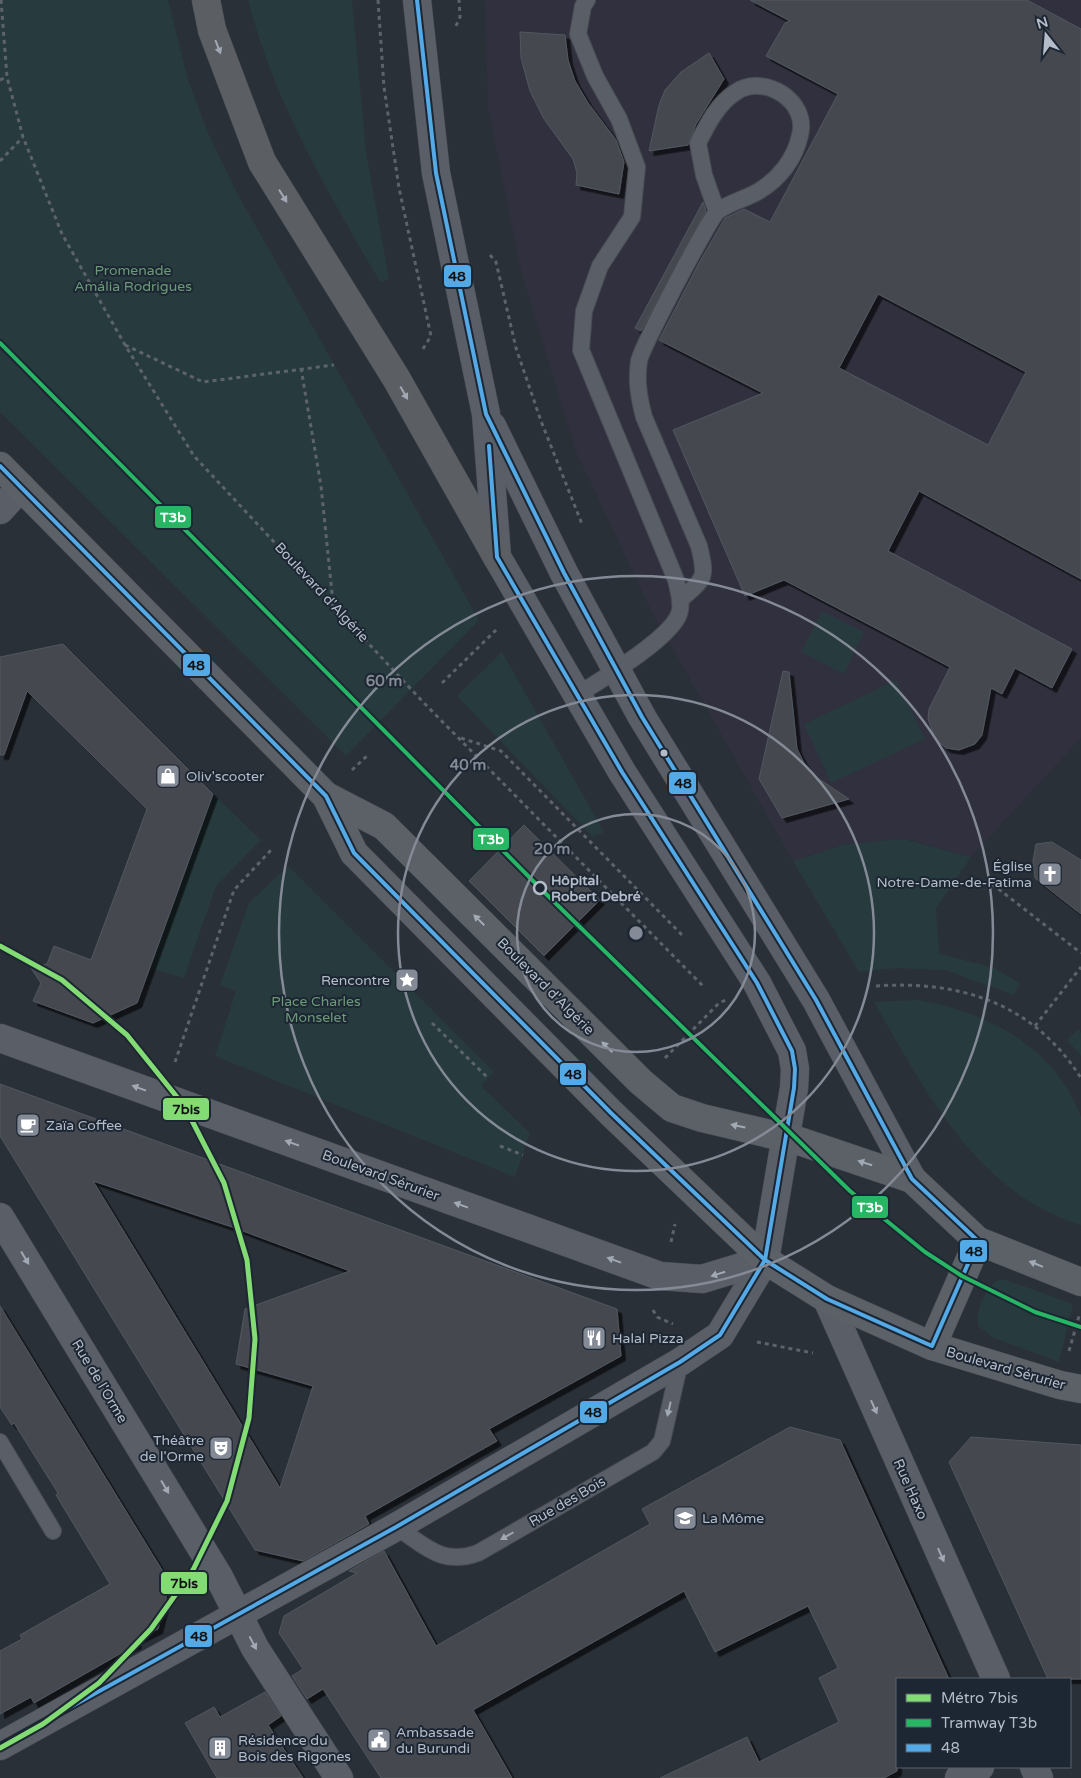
<svg xmlns="http://www.w3.org/2000/svg" width="1081" height="1778" viewBox="0 0 1081 1778" font-family="'Varela Round',sans-serif">
  <defs>
    <filter id="shadow"><feDropShadow dx="4.5" dy="4.5" stdDeviation="0" flood-color="#0009"/></filter>
  </defs>
  <rect width="100%" height="100%" fill="#2a3038"/>
  <path fill="#31303e" d="M485 0H1081V738L971 857 907 839 845 844 793 861 652 612 576 452 521 271 488 107Z"/>
  <g fill="#273a3e">
    <path d="M0 0H168L188 80 208 133 237 193 479 620 346 756 0 412Z"/>
    <path d="M248 0H352L366 152 389 279 380 282C328 192 274 102 248 0Z"/>
    <path d="M822 611 864 632 844 674 801 652Z"/>
    <path d="M502 652 604 832 593 837 457 696Z"/>
    <path d="M896 680 925 739 831 783 804 724Z"/>
    <path d="M213 794 261 840 216 886 184 978 150 968Z"/>
    <path d="M904 839 971 857 936 908 939 954 992 967 1020 983 1014 995 945 970 897 968 859 972 793 861 845 844Z"/>
    <path d="M288 866 494 1072 481 1086 530 1133 515 1177 215 1056 236 991 220 985 249 903Z"/>
    <path d="M917 1000C987 1011 1055 1047 1081 1117V1225C977 1194 924 1089 874 1002Z"/>
    <path d="M1078 1030 1081 1033V1056L1067 1040Z"/>
    <path d="M998 1280H1006L1073 1304 1059 1362 994 1338 978 1326C975 1311 985 1288 998 1280Z"/>
  </g>
  <g fill="#444950" stroke="#52575f" fill-rule="evenodd" filter="url(#shadow)">
    <path d="M750 0H1027L1081 29V579L919 491 888 551 1072 649 1052 688 1015 668 1002 694 991 688 982 735 975 744 959 750 946 748 936 740 928 719 929 709 950 667 784 580 745 596 673 430 763 393 659 340 699 263 725 218 744 209 770 222 838 94 766 56 785 23 790 21ZM878 294 1026 372 988 445 839 368Z"/>
    <path d="M520 32 565 35 568 60 575 81 588 103 616 140 624 162 619 194 576 185 577 173 573 159 544 119 530 91 521 58Z"/>
    <path d="M709 53 724 79 696 124 688 145 649 151 659 105 665 90 681 72Z"/>
    <path d="M703 202 706 211 641 331 635 328Z"/>
    <path d="M63 644 213 794 137 1003 93 1023 33 1001 41 983 31 968 47 964 54 946 91 960 147 809 27 691 4 755H0V657Z"/>
    <path d="M783 671 789 672 797 749 804 763 813 775 849 799 782 818 759 779Z"/>
    <path d="M524 825 600 900 544 956 469 881Z"/>
    <path d="M1052 842 1081 860V914L1035 878 1033 861 1036 844Z"/>
    <path d="M0 1084 617 1309 621 1356 489 1429 497 1441 365 1516 369 1524 303 1561 255 1550 0 1136ZM93 1181 235 1228 350 1271 245 1309 236 1364 313 1386 280 1488Z"/>
    <path d="M0 1306 170 1583 158 1629 136 1640 137 1644 34 1703 31 1697 0 1714V1651L22 1639 20 1635 110 1584 56 1495 58 1493 14 1423 12 1425 0 1407Z"/>
    <path d="M790 1427 840 1440 949 1679H897V1771L884 1778H660L747 1737 759 1762 839 1722 819 1678 838 1668 808 1606 715 1652 684 1591 473 1710 512 1778H381L323 1689 307 1699 292 1676 303 1669 279 1633 284 1616 357 1573 349 1571 384 1551 436 1646 650 1524 642 1509Z"/>
    <path d="M971 1437 1081 1445V1679H1048L949 1462Z"/>
    <path d="M265 1692 281 1716 268 1725 303 1778H217L185 1723 214 1707 220 1717Z"/>
  </g>
  <g fill="none" stroke-linecap="round" stroke-linejoin="round">
    <g stroke="#484c53" stroke-width="18">
      <g id="service">
        <path d="M680 600C705 578 707 579 699 546L644 417C639 398 636 381 639 361 642 347 709 218 718 211 730 202 746 199 759 191 779 179 795 159 800 135 809 101 764 73 736 92 718 103 707 125 698 143L704 175 717 212"/>
        <path d="M577 695C601 680 670 639 679 614 683 604 678 590 676 580L581 350 584 311 600 266 632 217 637 167 619 119 595 76 578 34 583 6 587 0"/>
        <path d="M0 1442 53 1531"/>
        <path d="M396 1527C426 1546 441 1566 478 1553L653 1452 662 1441 680 1362"/>
      </g>
    </g>
    <g stroke="#484c53" stroke-width="29">
      <g id="minor">
        <path d="M0 510 21 487"/>
        <path d="M0 1217 219 1577 255 1648 339 1778"/>
        <path d="M0 1746 396 1527 680 1362 720 1335 765 1260"/>
        <path d="M959 1778 980 1767"/>
      </g>
    </g>
    <g stroke="#484c53" stroke-width="29">
      <g id="tertiary">
        <path d="M492 426 564 573 642 717 816 1000 912 1179"/>
        <path d="M0 1038 660 1276 702 1279 765 1260 794 1088 795 1069 792 1051 757 983 622 772 497 557 486 414 436 173 417 0"/>
        <path d="M827 1299 996 1679"/>
        <path d="M1034 1767 1039 1778"/>
      </g>
    </g>
    <g stroke="#484c55" stroke-width="29">
      <g id="primary">
        <path d="M0 466 326 796 354 853 611 1113 765 1260 827 1299 932 1346 1060 1385 1081 1389"/>
        <path d="M326 796 384 826 641 1082 672 1108 702 1118 799 1141 912 1179 978 1241 1081 1282"/>
        <path d="M932 1346 978 1241"/>
      </g>
    </g>
    <g stroke="#474c53" stroke-width="29">
      <path id="trunk" d="M206 0 212 30 262 162 396 378 497 557"/>
    </g>
    <g stroke="#5d636a" stroke-width="3" stroke-dasharray="4 4" stroke-linecap="butt">
      <path d="M1 0 7 77 23 137 62 234 125 345 194 456 423 702 704 987"/>
      <path d="M378 0 384 87 399 188 431 336 421 352"/>
      <path d="M456 26 460 17 459 0"/>
      <path d="M0 80 7 77"/>
      <path d="M0 161 23 137"/>
      <path d="M490 255 496 262 516 348 541 421 582 524"/>
      <path d="M125 345 203 382 334 365"/>
      <path d="M301 368 321 486 333 603"/>
      <path d="M442 683 496 630"/>
      <path d="M461 738 501 751 683 936"/>
      <path d="M352 770 369 754"/>
      <path d="M992 884 1081 953"/>
      <path d="M876 986C961 980 1034 1004 1081 1078"/>
      <path d="M432 1023 488 1078"/>
      <path d="M1035 1026 1081 967"/>
      <path d="M665 1058 720 1002 727 1000"/>
      <path d="M175 1062 234 890 271 850"/>
      <path d="M500 1146 523 1155"/>
      <path d="M671 1242 675 1224"/>
      <path d="M653 1310 657 1317 673 1324"/>
      <path d="M757 1342 813 1353"/>
      <path d="M1069 1351 1079 1316"/>
    </g>
    <use href="#service" stroke="#5a5e66" stroke-width="16"/>
    <use href="#minor" stroke="#5a5e66" stroke-width="28"/>
    <use href="#tertiary" stroke="#5a5e66" stroke-width="28"/>
    <use href="#primary" stroke="#5c6168" stroke-width="28"/>
    <use href="#trunk" stroke="#5b5f64" stroke-width="28"/>
    <g stroke="#1d2633" stroke-width="8">
      <g id="bus-1">
        <path d="M0 466 326 796 354 853 611 1113 765 1260 827 1299 932 1346 978 1241 912 1179 816 1000 642 717 564 573 486 414 436 173 417 0"/>
        <path d="M0 1746 396 1527 680 1362 720 1335 765 1260 794 1088 795 1069 792 1051 757 983 622 772 497 557 489 446"/>
      </g>
    </g>
    <use href="#bus-1" stroke="#53aae6" stroke-width="4"/>
    <g stroke="#1d2633" stroke-width="8">
      <path id="tram-1" d="M0 343 541 889 850 1191 925 1252 962 1276 1035 1312 1081 1327"/>
    </g>
    <use href="#tram-1" stroke="#26b664" stroke-width="4"/>
    <g stroke="#1d2633" stroke-width="9">
      <path id="metro-1" d="M0 946 62 980 127 1035 185 1107 224 1183 247 1260 255 1339 249 1418 227 1501 193 1570 151 1629 99 1683 43 1724 0 1748"/>
    </g>
    <use href="#metro-1" stroke="#82dc73" stroke-width="5"/>
  </g>
  <defs><path id="oneway-solid" d="M-6-.8H1V-3.2L6.5 0L1 3.2V.8H-6Z" transform="scale(1.25)"/></defs>
  <g fill="#a2a9b5">
    <use href="#oneway-solid" transform="translate(218 47) rotate(69)"/>
    <use href="#oneway-solid" transform="translate(283 196) rotate(58)"/>
    <use href="#oneway-solid" transform="translate(404 393) rotate(61)"/>
    <use href="#oneway-solid" transform="translate(139 1088) rotate(-160)"/>
    <use href="#oneway-solid" transform="translate(292 1143) rotate(-160)"/>
    <use href="#oneway-solid" transform="translate(461 1205) rotate(-160)"/>
    <use href="#oneway-solid" transform="translate(25 1258) rotate(59)"/>
    <use href="#oneway-solid" transform="translate(614 1260) rotate(-160)"/>
    <use href="#oneway-solid" transform="translate(718 1274) rotate(163)"/>
    <use href="#oneway-solid" transform="translate(874 1407) rotate(66)"/>
    <use href="#oneway-solid" transform="translate(669 1409) rotate(103)"/>
    <use href="#oneway-solid" transform="translate(165 1487) rotate(59)"/>
    <use href="#oneway-solid" transform="translate(507 1536) rotate(150)"/>
    <use href="#oneway-solid" transform="translate(941 1555) rotate(66)"/>
    <use href="#oneway-solid" transform="translate(253 1643) rotate(62)"/>
  </g>
  <g fill="#a2aab6">
    <use href="#oneway-solid" transform="translate(479 920) rotate(-135)"/>
    <use href="#oneway-solid" transform="translate(607 1047) rotate(-135)"/>
    <use href="#oneway-solid" transform="translate(738 1126) rotate(-168)"/>
    <use href="#oneway-solid" transform="translate(865 1163) rotate(-162)"/>
    <use href="#oneway-solid" transform="translate(1036 1264) rotate(-158)"/>
  </g>
  <g fill="none" stroke="#848b96" stroke-width="2.5">
    <circle cx="636" cy="933" r="119"/>
    <circle cx="636" cy="933" r="238"/>
    <circle cx="636" cy="933" r="357"/>
  </g>
  <defs>
    <g id="shop-square" transform="scale(1.25)"><rect x="-9" y="-9" width="18" height="18" rx="4" fill="#848b96" stroke="#1d2633"/><path d="M-5-2.5h2.3a2.7 3.5 0 0 1 5.4 0H5L5.5 6h-11ZM-1.5-2.5h3a1.5 2.3 0 0 0-3 0Z" fill="#fff"/></g>
    <g id="church-square" transform="scale(1.25)"><rect x="-9" y="-9" width="18" height="18" rx="4" fill="#848b96" stroke="#1d2633"/><path d="M-1.2-6h2.4v3.5h3.3v2.4h-3.3V6h-2.4V-.1h-3.3v-2.4h3.3Z" fill="#fff"/></g>
    <g id="sight-square" transform="scale(1.25)"><rect x="-9" y="-9" width="18" height="18" rx="4" fill="#848b96" stroke="#1d2633"/><path d="M0-6L1.8-2.2L6-1.7L2.9 1.2L3.7 5.4L0 3.3L-3.7 5.4L-2.9 1.2L-6-1.7L-1.8-2.2Z" fill="#fff"/></g>
    <g id="cafe-square" transform="scale(1.25)"><rect x="-9" y="-9" width="18" height="18" rx="4" fill="#848b96" stroke="#1d2633"/><path d="M-5.5-4.5H6V0H3Q3 3.5 0 3.5H-2.5Q-5.5 3.5-5.5 0ZM3-3.2v2h1.7v-2ZM-6 4.5H4V6H-6Z" fill="#fff"/></g>
    <g id="restaurant-square" transform="scale(1.25)"><rect x="-9" y="-9" width="18" height="18" rx="4" fill="#848b96" stroke="#1d2633"/><path d="M-5-6h1v4h1v-4h1v4h1v-4h1v5L-1.5 .5V6h-2V.5L-5-1ZM5-6V6H3V1.5H1.5Q1.5-4 5-6Z" fill="#fff"/></g>
    <g id="theatre-square" transform="scale(1.25)"><rect x="-9" y="-9" width="18" height="18" rx="4" fill="#848b96" stroke="#1d2633"/><path d="M-5-5.5Q0-4 5-5.5V0Q5 5 0 6Q-5 5-5 0ZM-3.3-2.5H-1v1.5H-3.3ZM1-2.5H3.3v1.5H1ZM-2.8 1Q0 5.5 2.8 1Z" fill="#fff"/></g>
    <g id="school-square" transform="scale(1.25)"><rect x="-9" y="-9" width="18" height="18" rx="4" fill="#848b96" stroke="#1d2633"/><path d="M0-5L7-2L0 1L-7-2ZM-4 1L0 2.5L4 1V4Q0 6-4 4Z" fill="#fff"/></g>
    <g id="civic-square" transform="scale(1.25)"><rect x="-9" y="-9" width="18" height="18" rx="4" fill="#848b96" stroke="#1d2633"/><path d="M-.6-6.5H3V-4.5H.6V-3L4-1V1h2V6H-6V1h2V-1L-.6-3ZM-1.2 2.5V6h2.4V2.5Z" fill="#fff"/></g>
    <g id="building-square" transform="scale(1.25)"><rect x="-9" y="-9" width="18" height="18" rx="4" fill="#848b96" stroke="#1d2633"/><path d="M-4-6H4V6H1V3H-1V6H-4ZM-2.5-4.3h1.7v1.8h-1.7ZM.8-4.3h1.7v1.8H.8ZM-2.5-1h1.7V.8h-1.7ZM.8-1h1.7V.8H.8Z" fill="#fff"/></g>
  </defs>
  <g fill-rule="evenodd">
    <use href="#shop-square" x="168" y="776"/>
    <use href="#church-square" x="1050" y="874"/>
    <use href="#sight-square" x="407" y="980"/>
    <use href="#cafe-square" x="28" y="1125"/>
    <use href="#restaurant-square" x="594" y="1338"/>
    <use href="#theatre-square" x="221" y="1448"/>
    <use href="#school-square" x="685" y="1518"/>
    <use href="#civic-square" x="379" y="1740"/>
    <use href="#building-square" x="220" y="1748"/>
  </g>
  <circle fill="#b4bcc9" stroke="#1d2633" stroke-width="2" cx="664" cy="753" r="4.5"/>
  <circle fill="#1d2633" stroke="#b4bcc9" stroke-width="2.5" cx="540" cy="888" r="6"/>
  <g text-anchor="middle" stroke-width="4" stroke-linejoin="round" paint-order="stroke">
    <g font-size="14" fill="#6b9a76" stroke="#1d2633">
      <text x="133" y="275">Promenade<tspan x="133" dy="16">Amália Rodrigues</tspan></text>
      <text x="316" y="1006">Place Charles<tspan x="316" dy="16">Monselet</tspan></text>
    </g>
    <g font-size="14" fill="#b4bcc9" stroke="#1d2633">
      <text transform="translate(322 592) rotate(47)" y="5">Boulevard d'Algérie</text>
      <text transform="translate(546 986) rotate(45)" y="5">Boulevard d'Algérie</text>
      <text transform="translate(381 1175) rotate(20)" y="5">Boulevard Sérurier</text>
      <text transform="translate(1006 1368) rotate(16)" y="5">Boulevard Sérurier</text>
      <text transform="translate(100 1381) rotate(59)" y="5">Rue de l'Orme</text>
      <text transform="translate(911 1489) rotate(66)" y="5">Rue Haxo</text>
      <text transform="translate(567 1501) rotate(-30)" y="5">Rue des Bois</text>
    </g>
    <g font-size="14" fill="#b4bcc9" stroke="#1d2633" text-anchor="start">
      <text x="186" y="781">Oliv'scooter</text>
      <text x="1032" y="871" text-anchor="end">Église<tspan x="1032" dy="16">Notre-Dame-de-Fatima</tspan></text>
      <text x="390" y="985" text-anchor="end">Rencontre</text>
      <text x="46" y="1130">Zaïa Coffee</text>
      <text x="612" y="1343">Halal Pizza</text>
      <text x="204" y="1445" text-anchor="end">Théâtre<tspan x="204" dy="16">de l'Orme</tspan></text>
      <text x="702" y="1523">La Môme</text>
      <text x="396" y="1737">Ambassade<tspan x="396" dy="16">du Burundi</tspan></text>
      <text x="238" y="1745">Résidence du<tspan x="238" dy="16">Bois des Rigones</tspan></text>
    </g>
    <g font-size="14" font-weight="bold" fill="#b4bcc9" stroke="#1d2633" text-anchor="start">
      <text x="551" y="885">Hôpital<tspan x="551" dy="16">Robert Debré</tspan></text>
    </g>
  </g>
  <circle cx="636" cy="933" r="8" fill="#848b96" stroke="#1d2633" stroke-width="2.5"/>
  <g font-size="15" text-anchor="middle" font-weight="bold" fill="#848b96" stroke="#1d2633" stroke-width="4" stroke-linejoin="round" paint-order="stroke">
    <text x="384" y="686">60 m</text>
    <text x="468" y="770">40 m</text>
    <text x="552" y="854">20 m</text>
  </g>
  <g stroke="#1d2633" stroke-width="2">
    <rect x="443" y="264" width="29" height="24" rx="5" fill="#53aae6"/>
    <rect x="154" y="505" width="38" height="24" rx="5" fill="#26b664"/>
    <rect x="182" y="653" width="29" height="24" rx="5" fill="#53aae6"/>
    <rect x="668" y="771" width="29" height="24" rx="5" fill="#53aae6"/>
    <rect x="472" y="827" width="38" height="24" rx="5" fill="#26b664"/>
    <rect x="559" y="1062" width="28" height="24" rx="5" fill="#53aae6"/>
    <rect x="162" y="1097" width="48" height="24" rx="5" fill="#82dc73"/>
    <rect x="851" y="1195" width="38" height="24" rx="5" fill="#26b664"/>
    <rect x="959" y="1239" width="29" height="24" rx="5" fill="#53aae6"/>
    <rect x="579" y="1400" width="29" height="24" rx="5" fill="#53aae6"/>
    <rect x="160" y="1571" width="48" height="24" rx="5" fill="#82dc73"/>
    <rect x="184" y="1624" width="29" height="24" rx="5" fill="#53aae6"/>
  </g>
  <g font-size="14" text-anchor="middle" font-weight="bold" fill="#fff">
    <text x="173" y="522">T3b</text>
    <text x="491" y="844">T3b</text>
    <text x="870" y="1212">T3b</text>
  </g>
  <g font-size="14" text-anchor="middle" font-weight="bold" fill="#111">
    <text x="457" y="281">48</text>
    <text x="196" y="670">48</text>
    <text x="683" y="788">48</text>
    <text x="573" y="1079">48</text>
    <text x="186" y="1114">7bis</text>
    <text x="974" y="1256">48</text>
    <text x="593" y="1417">48</text>
    <text x="184" y="1588">7bis</text>
    <text x="199" y="1641">48</text>
  </g>
  <rect x="896" y="1678" width="175" height="90" fill="#1d2633" stroke="#59626f"/>
  <rect x="906" y="1694" width="25" height="8" fill="#82dc73" stroke="#59626f"/>
  <text x="941" y="1703" font-size="15" fill="#b4bcc9">Métro 7bis</text>
  <rect x="906" y="1719" width="25" height="8" fill="#26b664" stroke="#59626f"/>
  <text x="941" y="1728" font-size="15" fill="#b4bcc9">Tramway T3b</text>
  <rect x="906" y="1744" width="25" height="8" fill="#53aae6" stroke="#59626f"/>
  <text x="941" y="1753" font-size="15" fill="#b4bcc9">48</text>
  <g transform="translate(1046 35) rotate(343)" stroke="#1d2633" stroke-width="4" paint-order="stroke">
  <path d="M0-4L9 19L0 12L-9 19Z" fill="#b4bcc9"/>
  <text y="-8" font-size="14" font-weight="bold" text-anchor="middle" fill="#b4bcc9">N</text>
  </g>
</svg>
